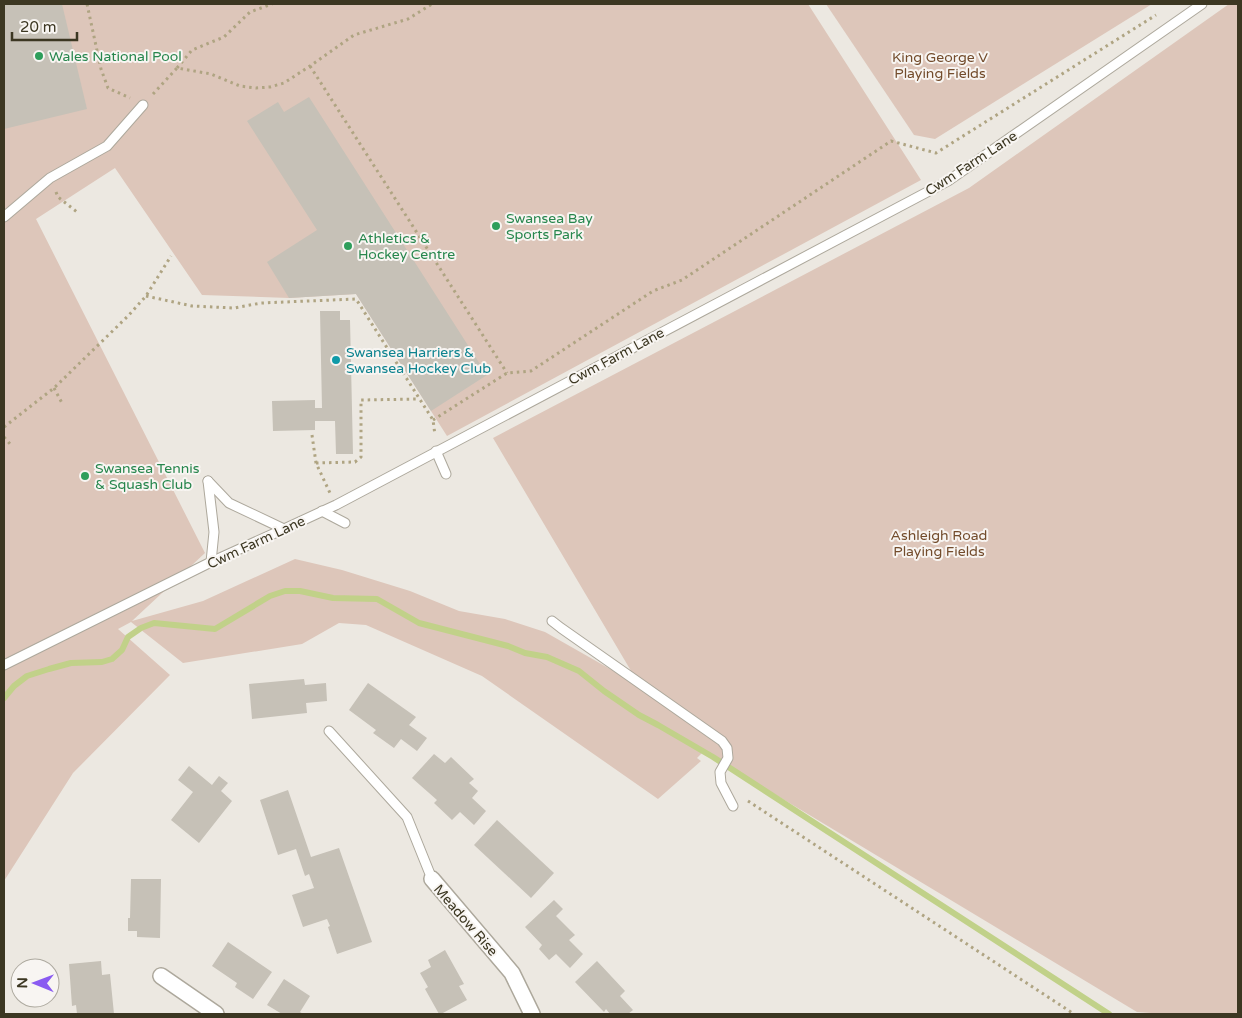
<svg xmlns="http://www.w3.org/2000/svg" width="1242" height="1018" viewBox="0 0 1242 1018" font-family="'Varela Round',sans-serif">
  <rect width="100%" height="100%" fill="#ece8e1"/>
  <g fill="#ddc6ba">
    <path d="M4 4H808L921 180 447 436 356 294 289 298 202 295 115 168 36 219 205 553 132 621 203 601 295 559 342 570 410 591 459 611 505 619 545 632 640 686 493 438 969 188 1229 4H1238V1014H1165L1137 1012 713 757 705 750 697 758 701 761 658 799 482 676 366 625 339 623 302 644 183 663 131 622 118 629 170 675 73 773 4 881Z"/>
    <path d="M826 4H1152L935 139 914 135Z"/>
  </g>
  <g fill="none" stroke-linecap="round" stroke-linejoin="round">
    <path stroke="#c1d189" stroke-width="6" d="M4 698 14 686 27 676 49 669 71 663 102 662 112 659 122 650 128 637 141 628 154 623 215 629 270 596 285 591H300L333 598 377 599 419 623 508 646 525 653 547 657 579 671 604 691 639 715 658 725 713 757 1109 1014"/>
  </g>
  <g fill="#c6c1b7">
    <path d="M4 4H62L87 109 4 129Z"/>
    <path d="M309 97 487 375 431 411 356 294 289 298 267 262 317 230 247 121 278 102 284 112Z"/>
    <path d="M320 311H340V320H350L353 454H336L335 421H315V430L273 431 272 401 315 400V408H322Z"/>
    <path d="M304 679 305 685 326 683 327 701 306 703 307 713 252 719 249 684Z"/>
    <path d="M368 683 416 717 409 725 427 738 417 751 401 739 394 748 373 733 376 730 349 710Z"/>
    <path d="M434 754 445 763 451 757 474 779 469 783 478 791 472 798 486 811 474 825 460 812 452 820 434 803 437 800 412 778Z"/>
    <path d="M189 766 212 785 219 776 228 783 221 791 232 801 199 843 171 820 193 792 178 780Z"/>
    <path d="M288 790 311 857 339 848 372 942 337 954 328 927 330 926 327 919 303 927 292 895 314 888 309 874 305 876 296 849 278 855 260 800Z"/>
    <path d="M497 820 554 873 531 898 474 845Z"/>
    <path d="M131 879H161L160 938 137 937V931H128V918H130Z"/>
    <path d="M554 900 563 909 556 916 575 935 569 940 583 954 570 968 556 954 549 960 539 949 542 945 525 927Z"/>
    <path d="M228 942 272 972 253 999 235 987 237 983 212 966Z"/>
    <path d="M445 950 464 984 459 986 467 1000 441 1014H439L425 989 428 987 420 973 431 967 428 960Z"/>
    <path d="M101 961 102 975 110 974 114 1014H77L76 1005 72 1006 69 964Z"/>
    <path d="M597 961 625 991 620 996 633 1010 628 1014H610L606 1009 604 1012 575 982Z"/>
    <path d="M284 979 310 996 300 1012 303 1014H282L267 1005Z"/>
  </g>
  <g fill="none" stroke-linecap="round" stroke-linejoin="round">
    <g stroke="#ada89c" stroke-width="11">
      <g id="lane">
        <path d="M4 217 50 178 107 146 143 105"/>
        <path d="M436 451 446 474"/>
        <path d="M208 481 229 503 284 529"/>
        <path d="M208 481 214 532 211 562"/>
        <path d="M322 511 345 523"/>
        <path d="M552 621 561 628 722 741 727 748 728 758 720 772 721 783 733 806"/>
        <path d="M4 665 211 562 284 529 336 505 948 181 1202 4"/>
        <path d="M329 731 407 817 432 879"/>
      </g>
    </g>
    <g stroke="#ada89c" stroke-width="18">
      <g id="street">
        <path d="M432 879 512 973 532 1014"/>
        <path d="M161 976 216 1014"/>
      </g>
    </g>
    <g stroke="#afa482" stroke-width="3" stroke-dasharray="2.5 4" stroke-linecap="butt">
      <path d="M87 4 101 69 108 88 130 98"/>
      <path d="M310 66 507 373"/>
      <path d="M177 68 192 50 224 37 250 12 272 4"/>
      <path d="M153 94 177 68 211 74 240 86 256 88 270 87 284 83 310 66 354 35 408 19 432 4"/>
      <path d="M56 192 58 197 77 212"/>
      <path d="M146 296 192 306 234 308 261 303 356 299 433 420 435 435"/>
      <path d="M54 388 62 403"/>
      <path d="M433 420 507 373 531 371 653 291 682 280 891 141 936 153 1156 15"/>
      <path d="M4 427 54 388 128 316 146 296 171 256"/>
      <path d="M312 435 316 463 330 493"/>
      <path d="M4 437 11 445"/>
      <path d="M316 463 355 462 361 457V400L419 399"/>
      <path d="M748 801 1074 1014"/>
    </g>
    <use href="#lane" stroke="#fff" stroke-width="9"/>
    <use href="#street" stroke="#fff" stroke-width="15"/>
  </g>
  <g fill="#2e9e5b" stroke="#f8f5f2" stroke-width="2">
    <circle cx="39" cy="56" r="5"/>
    <circle cx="496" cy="226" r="5"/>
    <circle cx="348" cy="246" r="5"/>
    <circle cx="85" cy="476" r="5"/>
  </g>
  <circle fill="#0f9aa8" stroke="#f8f5f2" stroke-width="2" cx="336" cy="360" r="5"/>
  <g text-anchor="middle" stroke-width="4" stroke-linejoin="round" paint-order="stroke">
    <g font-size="14" fill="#27864d" stroke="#f8f5f2" text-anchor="start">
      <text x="49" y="61">Wales National Pool</text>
      <text x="506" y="223">Swansea Bay<tspan x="506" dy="16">Sports Park</tspan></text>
      <text x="358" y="243">Athletics &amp;<tspan x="358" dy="16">Hockey Centre</tspan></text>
      <text x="95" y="473">Swansea Tennis<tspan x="95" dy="16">&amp; Squash Club</tspan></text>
    </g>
    <g font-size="14" fill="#734c2c" stroke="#f8f5f2">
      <text x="940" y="62">King George V<tspan x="940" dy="16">Playing Fields</tspan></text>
      <text x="939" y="540">Ashleigh Road<tspan x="939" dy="16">Playing Fields</tspan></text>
    </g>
    <g font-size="14" fill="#3c3722" stroke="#f8f5f2">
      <text transform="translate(971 163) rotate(-33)" y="5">Cwm Farm Lane</text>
      <text transform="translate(616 356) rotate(-28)" y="5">Cwm Farm Lane</text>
      <text transform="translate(256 542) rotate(-25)" y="5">Cwm Farm Lane</text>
      <text transform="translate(466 920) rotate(49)" y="5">Meadow Rise</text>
    </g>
    <g font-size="14" fill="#0d838f" stroke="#f8f5f2" text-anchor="start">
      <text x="346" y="357">Swansea Harriers &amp;<tspan x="346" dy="16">Swansea Hockey Club</tspan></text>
    </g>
  </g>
  <rect width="1242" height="1018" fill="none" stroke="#3c3722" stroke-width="10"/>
  <g transform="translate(35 983) rotate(271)"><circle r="24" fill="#f8f5f2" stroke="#ada99f"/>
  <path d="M0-4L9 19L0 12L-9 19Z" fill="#8a5af1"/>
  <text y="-8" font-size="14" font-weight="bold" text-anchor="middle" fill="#3c3722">N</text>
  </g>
  <path d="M12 32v8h65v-8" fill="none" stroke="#3c3722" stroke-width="2.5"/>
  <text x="20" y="32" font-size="15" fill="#3c3722" stroke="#f8f5f2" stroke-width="4" paint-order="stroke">20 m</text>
</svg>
